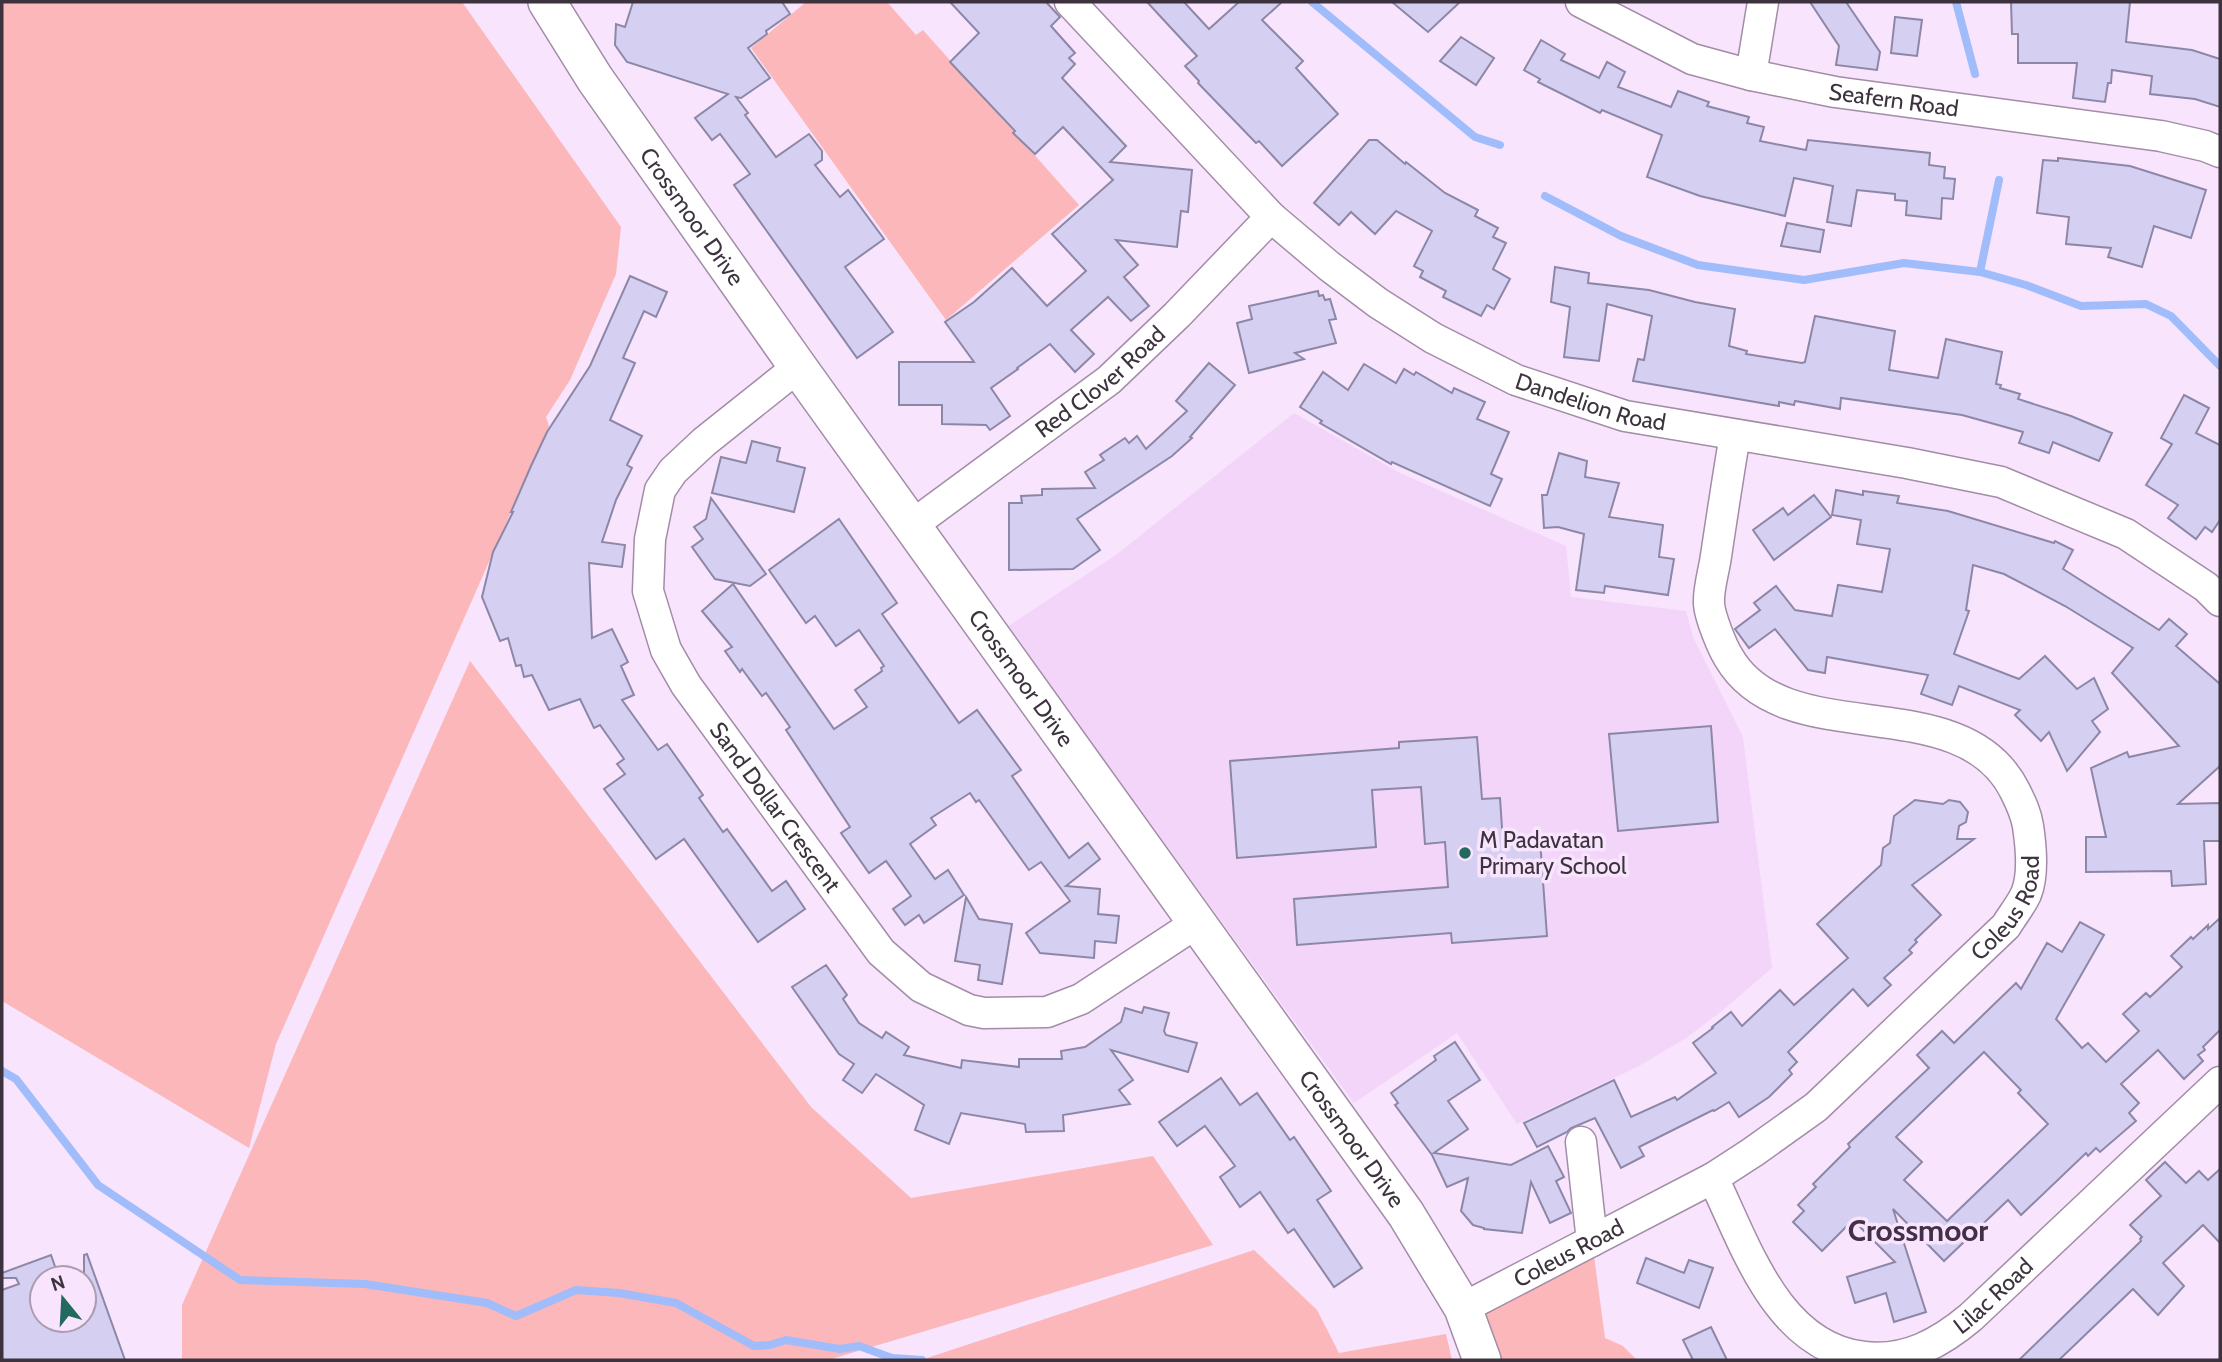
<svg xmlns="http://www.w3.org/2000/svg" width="2222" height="1362" viewBox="0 0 2222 1362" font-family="Cabin,sans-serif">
  <rect width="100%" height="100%" fill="#f8e4fc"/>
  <path fill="#f2d5f8" d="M1294 413 1400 473 1566 546 1571 597 1686 611 1693 637 1743 737 1772 968 1723 1010 1686 1038 1639 1066 1517 1124 1457 1033 1354 1103 1007 627 1116 555Z"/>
  <g fill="#fbb7b9">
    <path d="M2 2H462L621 227 616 274 570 380 546 417 549 426 276 1044 249 1148 2 1001Z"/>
    <path d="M806 2H887L916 35 923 30 1079 205 946 320 751 48Z"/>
    <path d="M470 661 811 1107 911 1198 1153 1156 1213 1245 828 1360H182V1305Z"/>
    <path d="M1592 1241 1605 1338 1623 1346 1637 1360H1482L1463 1308Z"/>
    <path d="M1254 1250 1317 1310 1339 1353 1446 1334 1452 1360H921Z"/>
  </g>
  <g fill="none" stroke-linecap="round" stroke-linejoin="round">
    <g stroke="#a0bcfa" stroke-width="8">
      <path d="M1312 2 1475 137 1500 145"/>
      <path d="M1956 2 1975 74"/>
      <path d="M1545 196 1621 236 1698 265 1804 280 1904 263 1980 272 2026 285 2081 306 2146 304 2171 316 2220 366"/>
      <path d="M1980 272 1999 180"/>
      <path d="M2 1071 16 1079 98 1185 240 1280 365 1284 487 1303 516 1316 576 1290 619 1293 676 1303 754 1346 770 1345 786 1340 840 1349 859 1346 892 1358 922 1360"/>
    </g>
  </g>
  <g fill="#d5d0f2" stroke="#8d87a7" stroke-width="2" fill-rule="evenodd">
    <path d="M633 2H782L790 14 766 31 767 34 748 48 770 78 741 98 736 97 748 113 745 115 776 157 809 134 822 151V160L815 165 840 197 848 190 884 239 845 267 893 332 857 358 734 185 750 174 720 134 712 140 695 118 728 94 627 62 615 45 616 24 625 27Z"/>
    <path d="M950 2H1046L1060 17 1051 26 1075 53 1069 58 1075 64 1062 78 1126 146 1110 162 1192 170 1188 212 1181 211 1177 247 1116 240 1138 265 1124 277 1149 306 1131 321 1108 297 1071 330 1094 354 1075 372 1050 344 1017 368 1018 369 991 388 1010 416 990 430 986 425 942 424V405H899V362H974L945 322 974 302 1012 268 1047 306 1086 271 1052 234 1113 180 1063 127 1035 154 1013 133 1015 131 950 62 979 33Z"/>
    <path d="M1147 2H1184L1209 29 1239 2H1282L1262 20 1303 61 1296 68 1338 114 1282 166 1259 141 1256 143 1198 83 1199 81 1185 66 1197 56Z"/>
    <path d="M1392 2H1460L1428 32Z"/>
    <path d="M1810 2H1846L1880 52 1877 70 1836 65 1839 46Z"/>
    <path d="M2011 2H2130L2126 42 2192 50 2220 59V107L2195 99 2150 94 2152 76 2112 70 2111 83H2108L2105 102 2073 98 2077 63H2018V34H2012Z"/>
    <path d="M1895 17 1922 20 1917 56 1891 53Z"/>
    <path d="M1461 37 1494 58 1476 85 1440 61Z"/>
    <path d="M1541 40 1565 54 1561 60 1599 78 1607 62 1625 72 1618 87 1671 107 1678 91 1709 102 1707 106 1749 117 1747 123 1764 127 1760 141 1806 150 1808 140 1930 153 1929 165 1945 167 1944 178 1955 179 1953 199 1942 198 1941 219 1906 215 1907 201 1895 200V194L1857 190 1851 226 1827 222 1833 186 1794 178 1785 216 1700 196 1647 177 1662 135 1602 110 1600 113 1538 82 1540 79 1524 70Z"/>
    <path d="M1369 140H1377L1405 164 1406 162 1445 193 1478 210 1475 216 1498 228 1493 237 1506 243 1493 269 1510 279 1494 309 1487 305 1481 316 1443 297 1446 291 1420 277 1423 271 1414 266 1432 231 1396 211 1375 234 1351 212 1339 225 1314 203Z"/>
    <path d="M2058 158 2130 166 2206 190 2191 238 2154 226 2142 267 2108 257 2111 248 2066 244 2069 217 2037 213 2043 160 2058 161Z"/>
    <path d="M1787 223 1824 230 1820 252 1781 246Z"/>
    <path d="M1555 267 1589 273 1588 283 1649 290 1695 302 1735 309 1729 346 1747 351 1746 354 1802 363 1805 362 1815 316 1895 331 1889 370 1938 378 1946 339 2002 352 1996 384 2001 385 2000 388 2020 394 2018 399 2071 416 2112 433 2099 461 2053 442 2049 453 2019 443 2023 432 1962 415 1841 398 1840 409 1795 401 1794 405 1779 402V406L1633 381 1638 359 1644 360 1652 316 1607 304 1599 361 1564 357 1570 307 1551 302Z"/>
    <path d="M630 276 667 292 656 317 644 311 623 358 635 363 610 420 642 436 627 465 632 468 616 500 602 542 625 545 622 567 589 563 592 638 612 629 628 662 621 666 634 695 622 700 658 750 667 744 703 795 699 798 723 832 727 829 772 891 786 881 805 909 758 942 684 839 656 859 604 789 625 774 617 764 624 759 600 725 594 728 580 699 549 710 532 675 524 677 521 665 516 666 508 638 500 641 482 597 493 552 513 512H511L531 466 547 432 590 366Z"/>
    <path d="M1318 291 1319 296 1323 295 1325 300 1330 299 1336 319 1329 320 1336 343 1295 353 1304 359 1249 373 1237 323 1252 319 1249 306Z"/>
    <path d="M1209 363 1235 385 1190 437 1192 438 1172 456 1077 519 1100 550 1073 569 1009 570V503H1022L1021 496 1042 495V489L1095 488 1085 472 1104 460 1100 455 1125 438 1129 443 1137 436 1146 449 1187 411 1176 401Z"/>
    <path d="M1364 364 1396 383 1404 369 1414 375 1416 372 1452 393 1454 388 1485 402 1477 419 1509 432 1491 474 1502 479 1490 506 1392 462 1391 464 1320 423 1322 421 1300 407 1323 372 1348 390Z"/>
    <path d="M2184 395 2209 408 2196 433 2220 445V520L2212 532 2205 527 2196 539 2168 518 2178 505 2146 485 2172 444 2161 438Z"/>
    <path d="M752 441 780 448 777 461 805 468 794 512 712 493 721 457 746 463Z"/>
    <path d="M1559 453 1587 461 1585 477 1619 483 1609 517 1663 525 1659 557 1674 559 1668 595 1605 586 1604 593 1576 590 1584 534 1558 527 1544 528 1542 495H1547Z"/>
    <path d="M1836 490 1863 495V491L1899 496 1897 503 1948 511 2054 543 2055 541 2073 550 2063 569 2159 630 2169 619 2187 634 2176 646 2220 684V766L2178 804 2220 803V841H2204L2206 884 2172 886 2171 871 2086 872V837H2106L2091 768 2127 752 2129 757 2179 746 2112 673 2133 648 2065 606 2004 574 1973 565 1966 610 1969 611 1954 654 2019 679 2045 656 2077 689 2094 678 2108 709 2092 721 2100 732 2067 771 2049 732 2041 741 2015 715 2020 710 1959 686 1952 705 1921 694 1928 675 1827 657 1825 673 1808 670 1775 629 1749 648 1735 629 1760 610 1754 603 1776 586 1795 610 1832 616 1838 585 1882 592 1890 549 1857 544 1861 520 1832 515Z"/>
    <path d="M1814 495 1831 517 1774 560 1753 530 1783 508 1788 515Z"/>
    <path d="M711 498 766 574 750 586 715 579 692 547 703 539 694 527 706 519Z"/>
    <path d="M839 519 897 603 882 614 959 723 977 710 1021 770 1012 776 1069 858 1088 843 1100 859 1066 886 1100 889 1098 914 1119 916 1116 943 1095 941 1094 958 1040 953 1026 933 1070 901 1041 862 1029 870 979 800 976 802 970 793 931 818 936 825 910 844 935 879 948 870 964 895 924 923 919 915 905 925 893 909 911 896 886 861 869 873 841 833 850 827 786 730 790 727 766 693 762 696 742 669 740 672 725 651 732 647 702 611 733 584 834 729 867 707 855 690 882 671 881 668 884 666 859 630 836 646 815 616 806 623 769 570Z"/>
    <path d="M1711 726 1718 822 1618 831 1609 734Z"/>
    <path d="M1477 737 1482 799 1500 798 1503 843 1540 840 1547 936 1452 943 1451 933 1297 945 1294 899 1448 887 1445 842 1425 844 1421 787 1372 790 1376 847 1237 858 1230 761 1399 748V742Z"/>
    <path d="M1915 800 1943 804 1949 800 1960 802 1968 812 1966 822 1959 826 1957 839H1974L1912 885 1941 915 1915 940 1917 942 1909 950 1912 953 1884 978 1891 985 1868 1006 1853 989 1788 1052 1797 1062 1789 1070 1792 1074 1769 1097 1739 1117 1729 1102 1714 1111 1713 1110 1639 1147 1644 1156 1621 1168 1595 1118 1571 1128 1567 1132 1537 1147 1524 1123 1614 1080 1631 1117 1675 1097 1677 1100 1716 1073 1693 1043 1713 1028 1712 1027 1731 1012 1742 1026 1780 990 1794 1005 1848 958 1817 924 1881 865 1883 848 1890 843 1894 816Z"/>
    <path d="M966 897 979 919 1012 924 1002 984 978 980 980 965 955 961Z"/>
    <path d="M2220 918V1030L2203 1047 2205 1050 2198 1055 2203 1061 2184 1079 2158 1050 2121 1084 2139 1103 2129 1113 2136 1121 2100 1152 2096 1148 2088 1156 2086 1153 2021 1215 2008 1200 1944 1261 1893 1209 1926 1312 1894 1322 1886 1293 1855 1303 1847 1277 1895 1262 1853 1220 1822 1251 1793 1222 1804 1211 1798 1205 1816 1187 1813 1184 1850 1147 1848 1144 1929 1068 1917 1055 1942 1031 1954 1043 2016 983 2021 989 2047 943 2062 952 2080 922 2104 935 2056 1019 2082 1048 2088 1043 2106 1062 2139 1031 2123 1014 2146 993 2150 997 2182 967 2171 956 2191 937 2193 939 2208 925V929ZM1984 1052 2021 1090 2018 1093 2048 1124 1947 1221 1904 1180 1922 1162 1896 1137Z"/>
    <path d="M826 965 847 995 843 999 859 1023 882 1038 886 1032 909 1047 904 1055 961 1068 962 1060 1019 1067V1059H1062L1061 1051 1085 1047 1121 1022 1125 1008 1142 1013 1144 1007 1169 1013 1164 1031 1166 1035 1197 1043 1188 1072 1111 1050 1133 1080 1119 1090 1130 1104 1063 1115 1064 1131 1026 1132 1025 1124 961 1113 949 1144 915 1130 924 1105 876 1074 862 1093 843 1080 854 1064 839 1054 792 987Z"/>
    <path d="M1455 1042 1480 1080 1448 1101 1468 1129 1434 1153 1511 1165 1548 1146 1564 1177 1556 1181 1571 1213 1550 1223 1531 1182 1522 1233 1484 1229V1228L1473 1225 1461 1211 1468 1178 1447 1187 1432 1155 1395 1105 1398 1103 1391 1093 1436 1060 1434 1056Z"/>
    <path d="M1221 1078 1240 1105 1257 1093 1290 1140 1294 1137 1331 1191 1317 1200 1362 1268 1334 1287 1294 1229 1288 1233 1260 1192 1240 1207 1220 1177 1235 1166 1205 1126 1177 1146 1159 1122Z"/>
    <path d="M2165 1162 2186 1183 2199 1171 2208 1180 2220 1169V1243L2203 1225 2163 1263 2184 1286 2158 1315 2133 1289 2059 1360H2019L2141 1241 2140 1239 2142 1237 2130 1225 2161 1196 2146 1180Z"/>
    <path d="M87 1254 125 1360H2V1290L19 1284 16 1278H2V1273L51 1255 59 1278H42V1320H84V1255Z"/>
    <path d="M1646 1258 1684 1273 1689 1260 1713 1268 1699 1308 1637 1283Z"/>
    <path d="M1711 1327 1727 1360H1693L1683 1340Z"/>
  </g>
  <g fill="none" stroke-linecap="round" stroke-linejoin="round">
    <g stroke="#a38ca7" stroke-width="33">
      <g id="minor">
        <path id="s1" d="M1070 2 1271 217 1329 266 1378 303 1433 338 1516 380 1625 416 1907 463 2001 482 2126 534 2206 587 2220 601"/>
        <path id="s2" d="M1581 2 1692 59 1751 75 1835 92 2161 136 2205 146 2220 152"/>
        <path d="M1751 75 1763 2"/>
        <path id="s3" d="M798 367 704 442 673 471 660 490 650 539 648 591 666 650 686 685 881 952 921 987 969 1010 984 1013 1047 1012 1081 999 1198 922"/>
        <path id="s4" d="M911 526 1109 380 1177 315 1271 217"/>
        <path d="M1581 1142 1592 1241"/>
        <path id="s5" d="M1713 1178C1746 1246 1777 1347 1864 1357 1906 1362 1940 1343 1971 1317L2220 1082"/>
        <path id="s6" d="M1463 1308 1713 1178 1753 1152 1816 1107 2006 926C2012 916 2021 905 2026 894 2034 875 2031 846 2028 826 2026 813 2021 803 2015 791 1962 684 1786 755 1729 658 1722 647 1710 617 1709 604 1708 589 1714 571 1716 556 1722 516 1728 476 1735 435"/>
      </g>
    </g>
    <g stroke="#a38ca7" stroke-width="40">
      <g id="tertiary">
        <path id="s7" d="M547 2 595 79 798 367 1406 1214 1463 1308 1482 1360"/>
      </g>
    </g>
    <use href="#minor" stroke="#fff" stroke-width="30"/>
    <use href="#tertiary" stroke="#fff" stroke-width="37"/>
  </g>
  <circle fill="#22695f" stroke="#f8e4fc" stroke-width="2.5" cx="1465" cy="853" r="7"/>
  <g text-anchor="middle" stroke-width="7" stroke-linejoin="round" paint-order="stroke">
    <g font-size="23" fill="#3c333e" stroke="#f8e4fc">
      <text dy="8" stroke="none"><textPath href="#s2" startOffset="331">Seafern Road</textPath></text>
      <text dy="8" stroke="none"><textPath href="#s7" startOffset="259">Crossmoor Drive</textPath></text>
      <text dy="8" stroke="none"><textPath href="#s4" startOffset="238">Red Clover Road</textPath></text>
      <text dy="8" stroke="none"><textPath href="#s1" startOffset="668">Dandelion Road</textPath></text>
      <text dy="8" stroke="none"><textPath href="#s7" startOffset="826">Crossmoor Drive</textPath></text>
      <text dy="8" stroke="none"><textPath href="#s3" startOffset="541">Sand Dollar Crescent</textPath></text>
      <text dy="8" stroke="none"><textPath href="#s6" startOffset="686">Coleus Road</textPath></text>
      <text dy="8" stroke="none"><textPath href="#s7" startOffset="1393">Crossmoor Drive</textPath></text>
      <text dy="8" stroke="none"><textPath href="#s6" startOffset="119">Coleus Road</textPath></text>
      <text dy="8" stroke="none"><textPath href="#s5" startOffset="394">Lilac Road</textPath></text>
    </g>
    <g font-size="23" fill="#3c333e" stroke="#f8e4fc" text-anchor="start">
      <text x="1479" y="848">M Padavatan<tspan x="1479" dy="26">Primary School</tspan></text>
    </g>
    <g font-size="30" font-weight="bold" fill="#432f47" stroke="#f8e4fc">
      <text x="1918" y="1241">Crossmoor</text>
    </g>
  </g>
  <rect width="2222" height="1362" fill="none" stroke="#3c333e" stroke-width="7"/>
  <g transform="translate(63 1299) rotate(342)"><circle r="33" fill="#f8e4fc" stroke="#ad9db0" stroke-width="2"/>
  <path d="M0-5L12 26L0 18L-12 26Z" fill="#22695f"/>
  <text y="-10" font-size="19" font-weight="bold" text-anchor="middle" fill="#3c333e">N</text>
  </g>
</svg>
